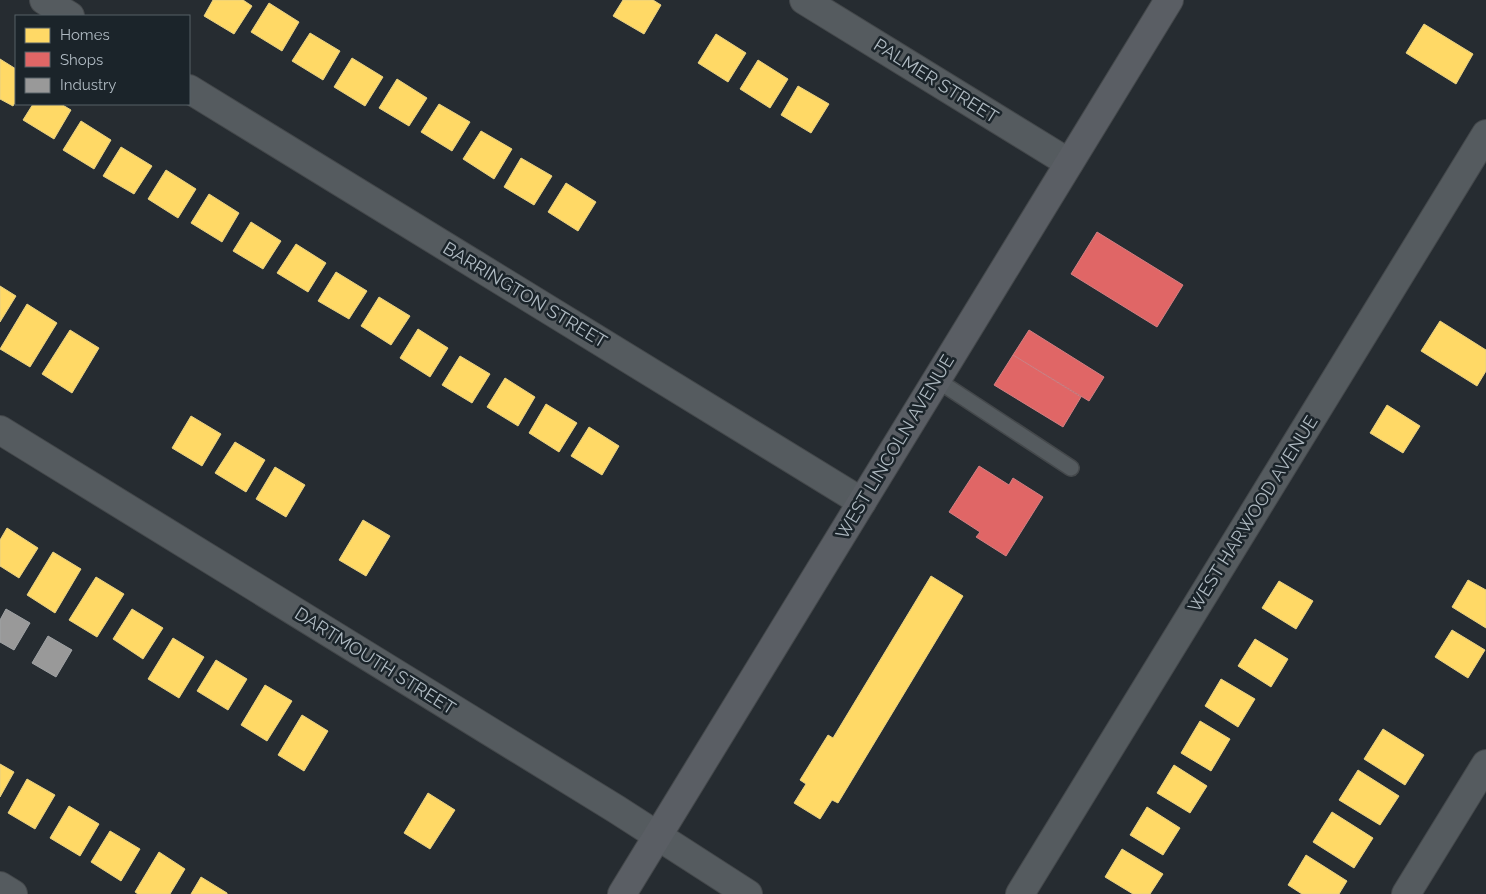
<svg xmlns="http://www.w3.org/2000/svg" width="1486" height="894" viewBox="0 0 1486 894" font-family="Raleway,sans-serif">
  <rect width="100%" height="100%" fill="#262c31"/>
  <g fill="#ffd966" stroke="#e7d082">
    <path d="M213 0H243L252 6 234 34 204 16Z"/>
    <path d="M623 0H653L661 5 644 34 613 16Z"/>
    <path d="M269 3 299 22 282 51 251 32Z"/>
    <path d="M1424 24 1473 54 1456 84 1406 53Z"/>
    <path d="M310 33 340 51 323 80 292 61Z"/>
    <path d="M716 34 746 53 728 82 698 63Z"/>
    <path d="M352 58 383 77 365 106 334 87Z"/>
    <path d="M0 59 16 69V101L13 106 0 99Z"/>
    <path d="M758 60 788 79 770 108 740 89Z"/>
    <path d="M397 79 427 98 409 126 379 108Z"/>
    <path d="M798 86 829 104 811 133 781 115Z"/>
    <path d="M33 104H61L71 110 54 139 23 120Z"/>
    <path d="M439 104 470 122 452 151 421 132Z"/>
    <path d="M81 121 111 140 94 169 63 150Z"/>
    <path d="M481 131 512 149 494 179 463 159Z"/>
    <path d="M121 147 152 166 134 194 103 176Z"/>
    <path d="M521 158 552 176 534 205 504 187Z"/>
    <path d="M166 170 196 189 178 218 148 199Z"/>
    <path d="M566 183 596 202 578 231 548 212Z"/>
    <path d="M209 194 239 213 222 242 191 223Z"/>
    <path d="M251 222 281 241 263 269 233 251Z"/>
    <path d="M296 244 326 263 308 292 277 273Z"/>
    <path d="M336 272 367 291 349 319 318 301Z"/>
    <path d="M0 286 16 296 0 322Z"/>
    <path d="M379 297 410 316 391 345 361 326Z"/>
    <path d="M27 304 57 323 30 367 0 349Z"/>
    <path d="M1440 321 1486 350V371L1477 386 1421 351Z"/>
    <path d="M418 329 448 348 430 377 400 358Z"/>
    <path d="M70 330 99 348 72 393 42 374Z"/>
    <path d="M460 356 490 374 472 403 442 385Z"/>
    <path d="M505 378 535 397 518 426 487 407Z"/>
    <path d="M546 404 577 423 559 452 529 433Z"/>
    <path d="M1387 405 1420 426 1403 453 1370 433Z"/>
    <path d="M191 416 221 434 202 466 172 448Z"/>
    <path d="M589 427 619 446 602 475 571 456Z"/>
    <path d="M235 442 265 460 246 492 215 473Z"/>
    <path d="M275 467 305 485 286 517 256 499Z"/>
    <path d="M363 520 390 536 366 576 339 560Z"/>
    <path d="M7 528 38 548 19 578 0 566V540Z"/>
    <path d="M53 552 81 569 55 613 27 595Z"/>
    <path d="M931 576 963 596 838 803 832 800 820 819 794 803 806 784 800 780 828 735 833 738Z"/>
    <path d="M96 577 124 594 97 637 69 620Z"/>
    <path d="M1468 580 1486 590V628L1452 607Z"/>
    <path d="M1279 581 1313 601 1296 629 1262 608Z"/>
    <path d="M132 609 163 628 143 659 113 639Z"/>
    <path d="M1452 630 1485 650 1468 678 1435 657Z"/>
    <path d="M173 638 204 657 179 698 148 679Z"/>
    <path d="M1255 639 1288 659 1271 687 1238 666Z"/>
    <path d="M216 660 247 679 228 710 197 691Z"/>
    <path d="M1221 679 1255 699 1238 727 1205 706Z"/>
    <path d="M265 685 292 701 267 741 241 725Z"/>
    <path d="M302 715 328 731 304 771 278 755Z"/>
    <path d="M1200 721 1230 739 1211 771 1181 753Z"/>
    <path d="M1383 729 1424 755 1405 785 1364 759Z"/>
    <path d="M0 764 14 772 0 797Z"/>
    <path d="M1174 765 1207 786 1190 813 1157 793Z"/>
    <path d="M1358 770 1399 796 1380 825 1339 800Z"/>
    <path d="M27 779 55 795 35 829 8 813Z"/>
    <path d="M428 793 455 810 430 849 404 833Z"/>
    <path d="M69 806 99 824 80 856 50 838Z"/>
    <path d="M1147 807 1180 828 1163 855 1130 835Z"/>
    <path d="M1332 812 1373 838 1354 868 1313 842Z"/>
    <path d="M110 831 140 849 121 881 91 862Z"/>
    <path d="M1122 849 1163 874 1150 894H1133L1105 877Z"/>
    <path d="M159 852 185 869 170 894H138L135 892Z"/>
    <path d="M1306 855 1347 881 1339 894H1302L1288 885Z"/>
    <path d="M201 877 227 893V894H191Z"/>
  </g>
  <g fill="#e06666" stroke="#d17f82">
    <path d="M1097 232 1183 285 1157 327 1071 274Z"/>
    <path d="M1029 330 1104 377 1089 401 1013 355Z"/>
    <path d="M1013 355 1081 397 1063 427 994 385Z"/>
    <path d="M979 466 1009 485 1013 478 1043 497 1006 556 976 537 980 532 949 512Z"/>
  </g>
  <g fill="#999" stroke="#a0a3a5">
    <path d="M6 609 30 623 14 650 0 642V620Z"/>
    <path d="M48 636 72 650 56 677 32 663Z"/>
  </g>
  <g fill="none" stroke-linecap="round" stroke-linejoin="round">
    <g stroke="#44484b" stroke-width="18">
      <path id="lane" d="M937 380 1071 468"/>
    </g>
    <g stroke="#44484b" stroke-width="30">
      <g id="street">
        <path d="M44 0 70 16"/>
        <path d="M804 0 1069 163"/>
        <path d="M189 89 862 502"/>
        <path d="M0 430 616 809 748 894"/>
        <path d="M0 886 13 894"/>
        <path d="M1020 894 1486 134"/>
        <path d="M1406 894 1486 764"/>
      </g>
    </g>
    <g stroke="#44484b" stroke-width="30">
      <path id="secondary" d="M622 894 1169 0"/>
    </g>
    <use href="#lane" stroke="#555b5f" stroke-width="15"/>
    <use href="#street" stroke="#555b5f" stroke-width="28"/>
    <use href="#secondary" stroke="#5a5e64" stroke-width="28"/>
  </g>
  <g text-anchor="middle" stroke-width="5" stroke-linejoin="round" paint-order="stroke">
    <g font-size="18" fill="#afbac2" stroke="#1b242a">
      <text transform="translate(936 81) rotate(32)" y="6">PALMER STREET</text>
      <text transform="translate(525 295) rotate(31)" y="6">BARRINGTON STREET</text>
      <text transform="translate(895 447) rotate(-59)" y="6">WEST LINCOLN AVENUE</text>
      <text transform="translate(1253 514) rotate(-58)" y="6">WEST HARWOOD AVENUE</text>
      <text transform="translate(375 661) rotate(32)" y="6">DARTMOUTH STREET</text>
    </g>
  </g>
  <rect x="15" y="15" width="175" height="90" fill="#1b242a" stroke="#566067"/>
  <rect x="25" y="28" width="25" height="15" fill="#ffd966" stroke="#566067"/>
  <text x="60" y="40" font-size="15" fill="#afbac2">Homes</text>
  <rect x="25" y="52" width="25" height="15" fill="#e06666" stroke="#566067"/>
  <text x="60" y="65" font-size="15" fill="#afbac2">Shops</text>
  <rect x="25" y="78" width="25" height="15" fill="#999999" stroke="#566067"/>
  <text x="60" y="90" font-size="15" fill="#afbac2">Industry</text>
</svg>
